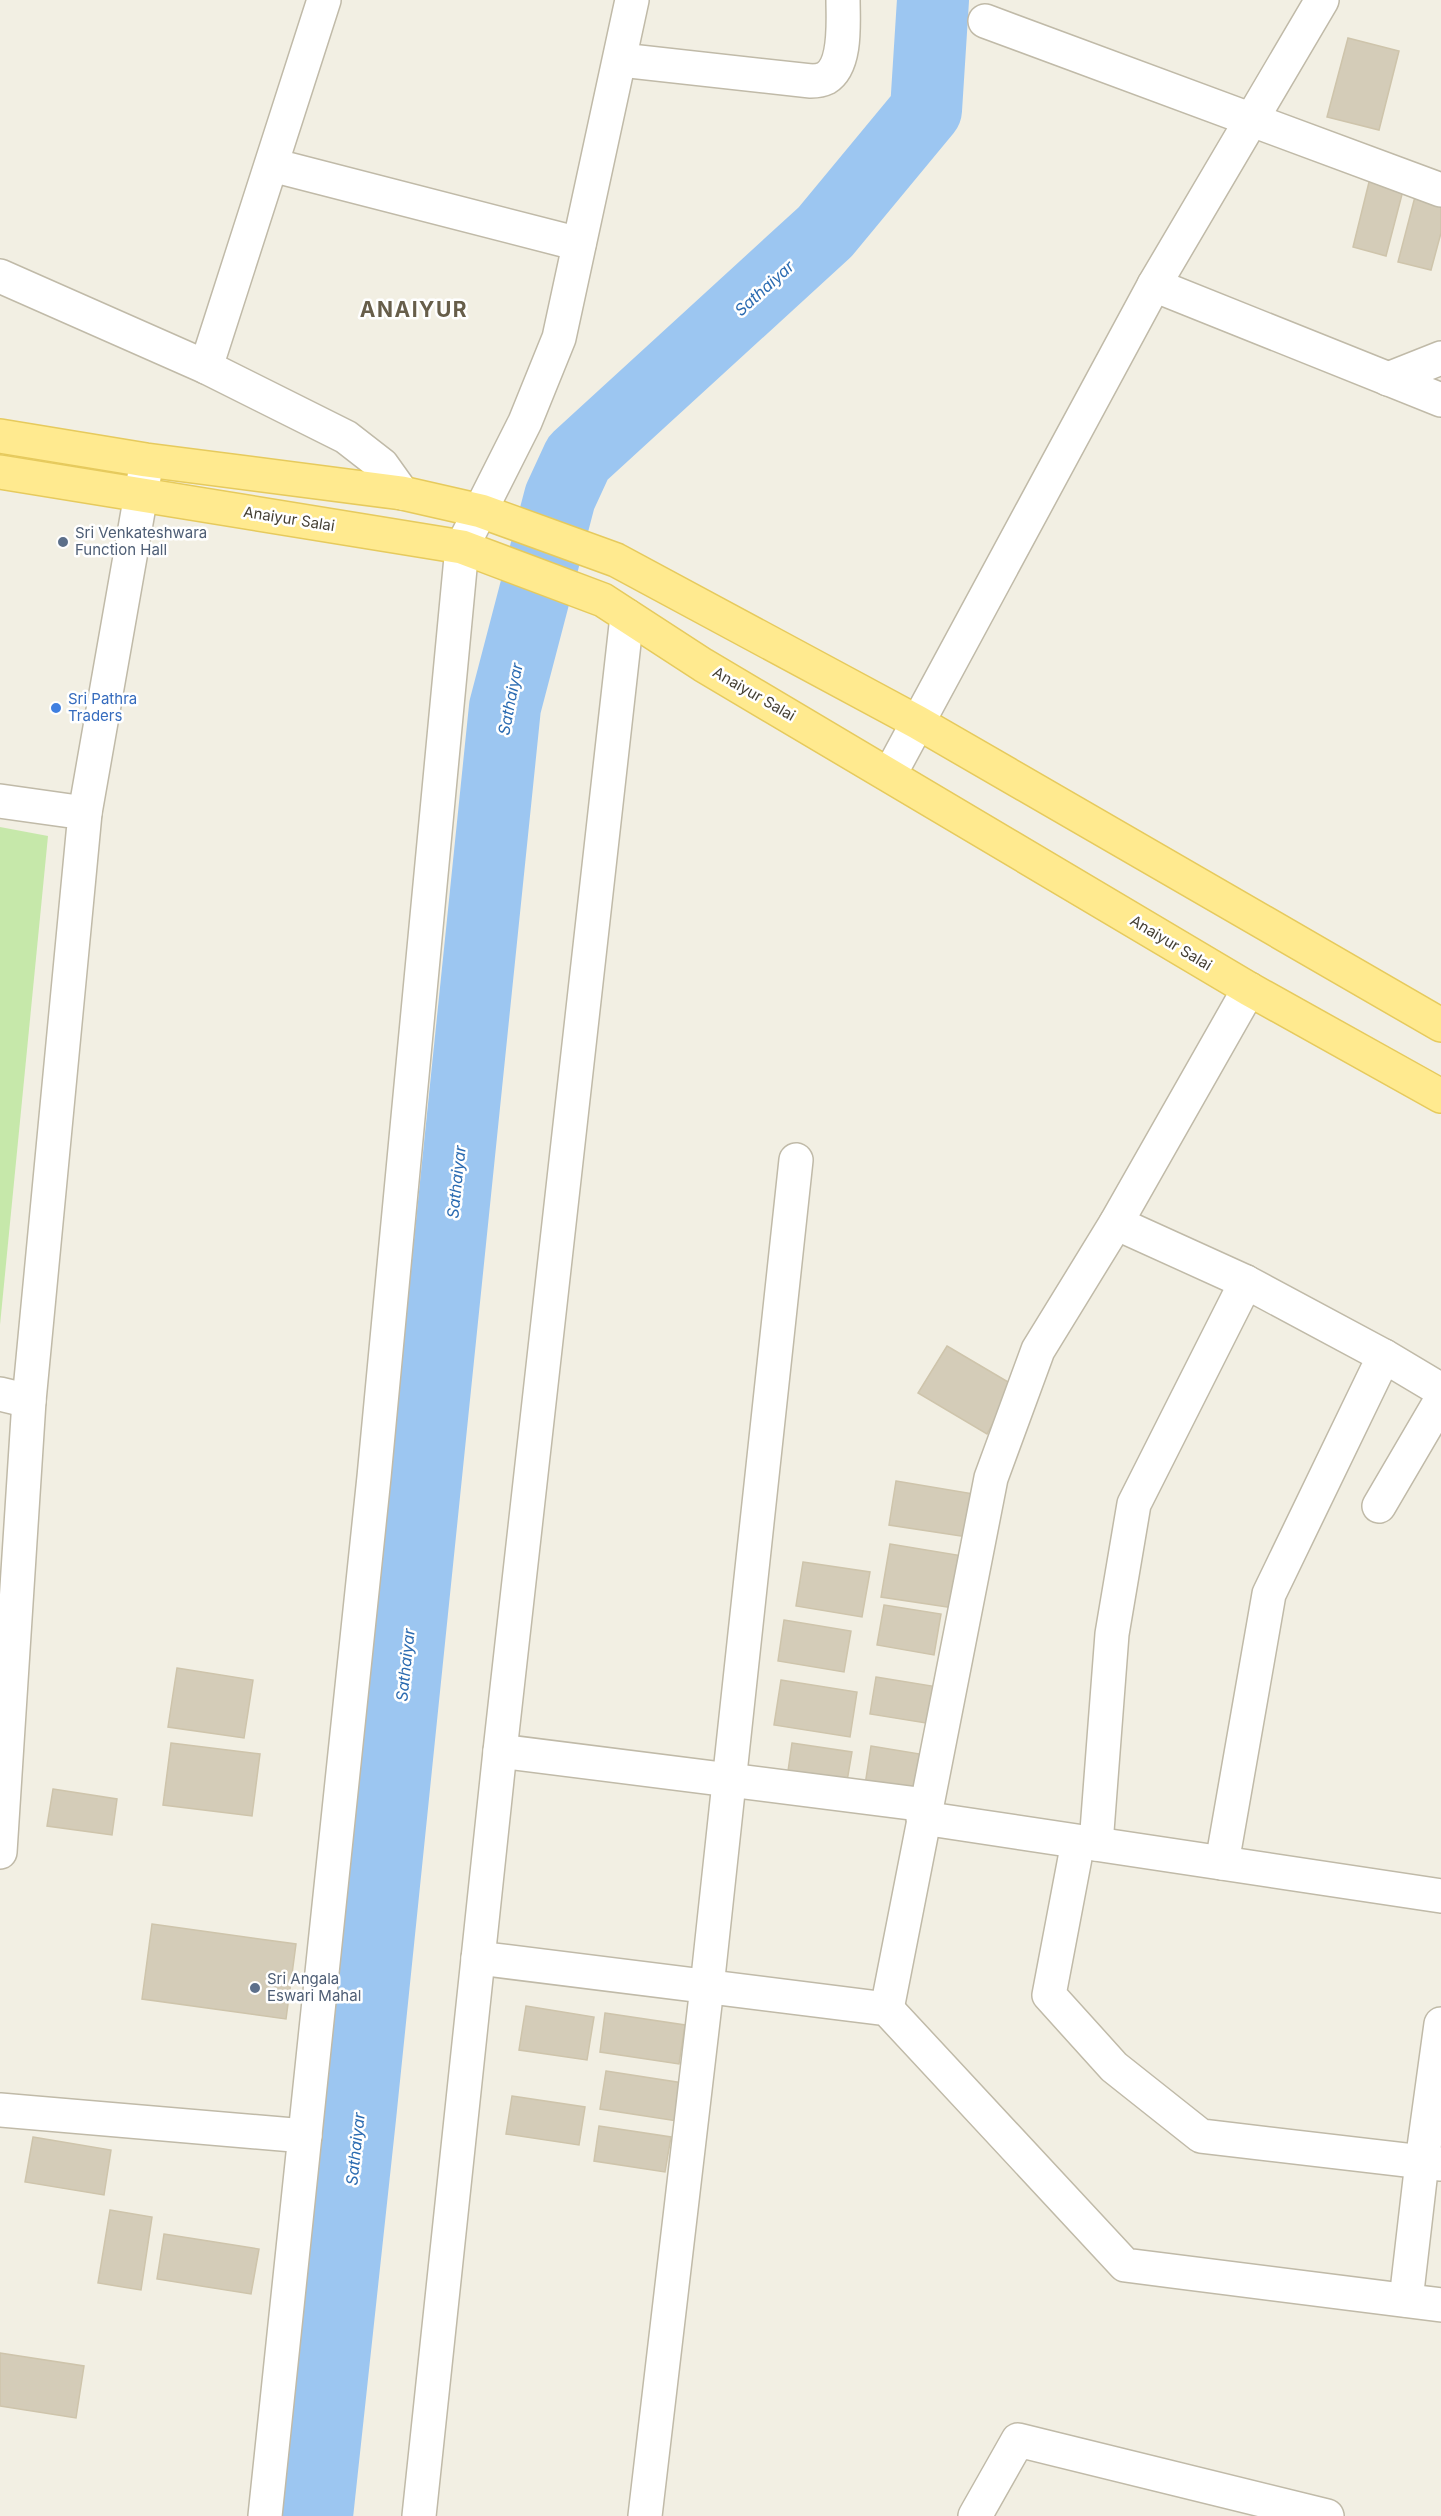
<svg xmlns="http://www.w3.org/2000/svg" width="1441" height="2516" viewBox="0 0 1441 2516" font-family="Inter,sans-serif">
  <rect width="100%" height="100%" fill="#f2efe3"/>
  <path fill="#c6e8aa" d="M0 827 48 836 0 1325Z"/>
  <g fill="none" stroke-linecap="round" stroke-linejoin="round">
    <path stroke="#9cc6f1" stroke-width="72" d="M317 2516 360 2118 505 707 560 497 578 458 825 232 926 110 933 0"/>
  </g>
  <g fill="#d4ccb8" stroke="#cec4ab" stroke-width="1.5">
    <path d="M1348 38 1399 51 1379 130 1327 117Z"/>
    <path d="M1372 170 1406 179 1386 256 1353 247Z"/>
    <path d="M1417 189 1441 196V233L1431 270 1398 262Z"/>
    <path d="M947 1346 1015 1386 987 1434 918 1393Z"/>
    <path d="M896 1481 974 1494 967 1537 889 1525Z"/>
    <path d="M890 1544 969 1557 960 1609 881 1597Z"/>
    <path d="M803 1562 870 1572 862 1617 796 1606Z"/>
    <path d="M884 1605 941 1614 934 1655 877 1645Z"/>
    <path d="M784 1620 851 1631 844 1672 778 1661Z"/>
    <path d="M177 1668 253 1680 244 1738 168 1727Z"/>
    <path d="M876 1677 938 1687 932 1724 870 1714Z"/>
    <path d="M781 1680 857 1692 850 1737 774 1725Z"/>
    <path d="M171 1743 260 1754 252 1816 163 1805Z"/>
    <path d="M792 1743 852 1752 846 1787 787 1778Z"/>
    <path d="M871 1746 926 1755 920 1794 865 1785Z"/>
    <path d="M53 1789 117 1799 112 1835 47 1826Z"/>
    <path d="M152 1924 296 1944 286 2019 142 1999Z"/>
    <path d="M526 2006 594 2017 587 2060 519 2050Z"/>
    <path d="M605 2013 685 2025 679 2064 600 2052Z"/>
    <path d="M606 2071 683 2083 677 2121 600 2109Z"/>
    <path d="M512 2096 585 2107 579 2145 506 2134Z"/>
    <path d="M599 2126 671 2137 665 2172 594 2161Z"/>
    <path d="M33 2137 111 2150 104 2195 25 2182Z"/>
    <path d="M110 2210 152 2217 141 2290 98 2283Z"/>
    <path d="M164 2234 259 2249 251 2294 157 2279Z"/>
    <path d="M0 2353 84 2366 76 2418 0 2406Z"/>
  </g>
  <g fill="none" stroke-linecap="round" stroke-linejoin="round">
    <g stroke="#c0baa8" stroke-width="36">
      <g id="minor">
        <path d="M985 21 1441 190"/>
        <path d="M621 60 811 81C815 81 822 80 826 78 847 65 843 21 843 0"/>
        <path d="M272 165 579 244"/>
        <path d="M0 276 206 367 346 437 382 465 402 493"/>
        <path d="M1154 285 1441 400"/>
        <path d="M206 367 324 0"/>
        <path d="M1388 379 1441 358"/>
        <path d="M890 774 1154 285 1322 0"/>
        <path d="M0 801 85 813 29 1401 0 1852"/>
        <path d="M85 813 146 466"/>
        <path d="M1116 1223 1246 1282 1384 1356 1269 1594 1222 1863"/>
        <path d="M1384 1356 1441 1390"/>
        <path d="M0 1394 29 1401"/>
        <path d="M1379 1506 1441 1400"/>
        <path d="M500 1751 926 1805"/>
        <path d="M923 1818 1441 1896"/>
        <path d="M1078 1842 1049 1995 1114 2067 1201 2136 1441 2164"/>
        <path d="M1096 1844 1112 1634 1134 1504 1246 1282"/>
        <path d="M478 1958 887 2009 1125 2265 1441 2305"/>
        <path d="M887 2009 991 1478 1038 1350 1116 1223 1249 989"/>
        <path d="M0 2110 305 2136"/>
        <path d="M1406 2300 1422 2162 1441 2024"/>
        <path d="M265 2516 374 1477 462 547 525 422 559 338 632 0"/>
        <path d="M419 2516 500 1751 627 616"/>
        <path d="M645 2516 707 1987 796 1160"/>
        <path d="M975 2516 1018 2440 1327 2516"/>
      </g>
    </g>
    <g stroke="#e6ca5d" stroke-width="36">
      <g id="major">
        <path d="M0 436 146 460 402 493 481 511 616 560 917 722 1441 1025"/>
        <path d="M0 472 462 547 603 600 703 665 1249 989 1441 1096"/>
      </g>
    </g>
    <use href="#minor" stroke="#fff" stroke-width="33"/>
    <use href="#major" stroke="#ffea8f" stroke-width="33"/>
  </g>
  <g fill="#5c6f8a" stroke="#fff" stroke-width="2">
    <circle cx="63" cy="542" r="6"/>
    <circle cx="255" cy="1988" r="6"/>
  </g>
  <circle fill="#3f7fe0" stroke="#fff" stroke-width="2" cx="56" cy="708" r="6"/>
  <g text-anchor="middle" stroke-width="5" stroke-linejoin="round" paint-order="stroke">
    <g font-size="15" fill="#443f33" stroke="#fff">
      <text transform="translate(289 519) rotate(9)" y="5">Anaiyur Salai</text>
      <text transform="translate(754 694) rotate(30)" y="5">Anaiyur Salai</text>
      <text transform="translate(1171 943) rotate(31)" y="5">Anaiyur Salai</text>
    </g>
    <g font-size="15" fill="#4e5e75" stroke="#fff" text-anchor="start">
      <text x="75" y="538">Sri Venkateshwara<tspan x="75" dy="17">Function Hall</tspan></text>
      <text x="267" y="1984">Sri Angala<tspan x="267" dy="17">Eswari Mahal</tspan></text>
    </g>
    <g font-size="15" fill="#366cbe" stroke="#fff" text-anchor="start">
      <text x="68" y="704">Sri Pathra<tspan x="68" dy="17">Traders</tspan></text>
    </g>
    <g font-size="16" font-style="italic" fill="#2b6bb1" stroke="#fff">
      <text transform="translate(764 288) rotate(-42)" y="6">Sathaiyar</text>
      <text transform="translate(510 699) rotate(-79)" y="6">Sathaiyar</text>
      <text transform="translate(456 1182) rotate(-84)" y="6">Sathaiyar</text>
      <text transform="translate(405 1665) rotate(-84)" y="6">Sathaiyar</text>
      <text transform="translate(355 2149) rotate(-84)" y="6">Sathaiyar</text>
    </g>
    <g font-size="21" font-weight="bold" letter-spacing="1.5" fill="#675e4a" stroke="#fff">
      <text x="414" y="317">ANAIYUR</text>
    </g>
  </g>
</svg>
